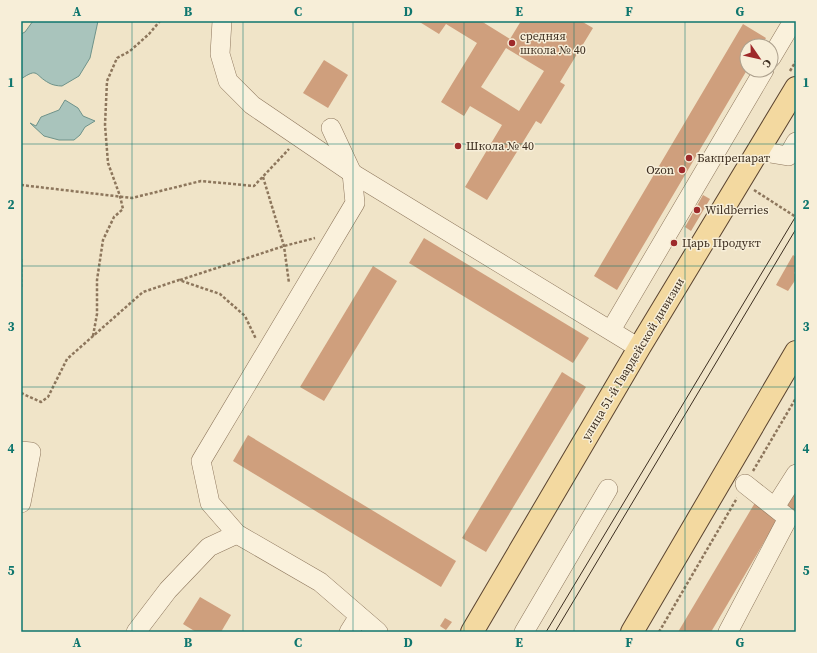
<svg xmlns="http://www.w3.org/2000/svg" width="817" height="653" viewBox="0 0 817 653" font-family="'Source Serif 4',serif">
  <rect width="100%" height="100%" fill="#f0e4c8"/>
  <g fill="#a9c4bc" stroke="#6f938a">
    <path d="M33 21H98L90 58 79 76 62 86C58 86 52 85 49 83 34 75 39 67 21 79V34L25 32Z"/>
    <path d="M65 100 78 108 83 116 95 121 85 127 80 135 74 140H59L44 136 30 123 36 126 41 117 59 110Z"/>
  </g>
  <g fill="#cf9f7d" fill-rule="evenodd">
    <path d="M418 21H481L510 39 521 21H581L593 28 560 82 565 85 541 124 536 121 487 200 465 187 502 125 470 106 464 116 441 102 477 43 446 24 439 34ZM506 48 544 71 519 111 481 87Z"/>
    <path d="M743 24 766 38 761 46H747V70L617 290 594 276Z"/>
    <path d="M324 60 348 75 328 108 303 93Z"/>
    <path d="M703 195 710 199 691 231 685 227Z"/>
    <path d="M424 238 589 338 573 363 409 263Z"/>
    <path d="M793 255 796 257V270L794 273 796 275V279L788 291 776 285Z"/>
    <path d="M373 266 397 281 324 401 300 387Z"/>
    <path d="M562 372 586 387 486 552 462 538Z"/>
    <path d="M248 435 456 561 441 587 233 461Z"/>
    <path d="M796 491V514L786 508Z"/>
    <path d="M756 501 780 515 711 632H678Z"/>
    <path d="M200 597 231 615 221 632H196L183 624Z"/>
    <path d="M445 618 452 622 446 630 440 626Z"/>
  </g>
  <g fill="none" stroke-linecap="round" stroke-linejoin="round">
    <g stroke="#8d765c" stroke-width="20">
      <g id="minor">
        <path d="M222 21 220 54 228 81 252 105 352 173 639 348"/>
        <path d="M771 58 793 21"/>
        <path d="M331 128 352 173 355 203 201 461 210 503 237 534 320 582 378 632"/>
        <path d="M758 151 788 156 796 142"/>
        <path d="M611 330 764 70"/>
        <path d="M21 451 31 452 21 503"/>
        <path d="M775 507 796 474"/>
        <path d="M136 632 168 590 209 547 237 534"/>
        <path d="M349 632 359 616"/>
        <path d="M524 632 608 489"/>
        <path d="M728 632 788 518 745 484"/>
      </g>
    </g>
    <g stroke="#5b4430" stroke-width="24">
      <g id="major">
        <path d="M472 632 639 348 796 88"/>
        <path d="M632 632 796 352"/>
      </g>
    </g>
    <g stroke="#8d765c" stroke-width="2.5" stroke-dasharray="3 2" stroke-linecap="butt">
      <path d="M790 71 796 61"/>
      <path d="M263 177 284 246 289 283"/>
      <path d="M21 185 132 198 201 181 254 186 289 149"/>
      <path d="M754 190 796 217"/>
      <path d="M21 259V287"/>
      <path d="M180 280 284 246 315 238"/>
      <path d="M93 336 97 314V280L103 240 114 217 123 209 120 196 108 163 105 125 107 81 117 58 130 51 149 34 160 21"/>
      <path d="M21 393 41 402 48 397 67 359 143 292 179 280 220 294 245 316 256 339"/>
      <path d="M753 471 796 398"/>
      <path d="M659 632 737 498"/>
    </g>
    <use href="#minor" stroke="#faf1dc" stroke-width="19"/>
    <use href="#major" stroke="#f3d9a0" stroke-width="22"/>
    <g stroke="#3d2e20" stroke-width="1">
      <path d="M546 632 796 216"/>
      <path d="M555 632 796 229"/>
    </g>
  </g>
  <path fill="none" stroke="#0f766e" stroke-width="1" stroke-opacity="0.55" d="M132 21V632M243 21V632M353 21V632M464 21V632M574 21V632M685 21V632M21 144H796M21 266H796M21 387H796M21 509H796"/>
  <g fill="#9e2a2b" stroke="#f7eed8" stroke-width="1.5">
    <circle cx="512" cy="43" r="4"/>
    <circle cx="458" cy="146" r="4"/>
    <circle cx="689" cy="158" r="4"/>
    <circle cx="682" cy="170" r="4"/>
    <circle cx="697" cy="210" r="4"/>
    <circle cx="674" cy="243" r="4"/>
  </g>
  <g text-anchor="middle" stroke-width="3" stroke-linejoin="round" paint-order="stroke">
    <g font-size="12" fill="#3d2e20" stroke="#f7eed8" text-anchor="start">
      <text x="520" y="40">средняя<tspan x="520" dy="14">школа № 40</tspan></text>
      <text x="466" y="150">Школа № 40</text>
      <text x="697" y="162">Бакпрепарат</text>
      <text x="674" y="174" text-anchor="end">Ozon</text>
      <text x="705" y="214">Wildberries</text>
      <text x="682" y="247">Царь Продукт</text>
    </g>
    <g font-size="12" fill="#3d2e20" stroke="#f7eed8">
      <text transform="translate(633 359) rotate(-59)" y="4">улица 51-й Гвардейской дивизии</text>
    </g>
  </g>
  <rect width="817" height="653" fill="none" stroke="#f7eed8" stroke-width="44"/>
  <g transform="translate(759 58) rotate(124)"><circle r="19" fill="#f7eed8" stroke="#ada18e"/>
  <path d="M0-3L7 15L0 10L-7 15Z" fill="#9e2a2b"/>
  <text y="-6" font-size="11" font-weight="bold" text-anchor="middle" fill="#3d2e20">С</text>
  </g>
  <rect x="22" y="22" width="773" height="609" fill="none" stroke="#0f766e" stroke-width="1.5"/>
  <g font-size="13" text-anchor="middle" font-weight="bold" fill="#0f766e">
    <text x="77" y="16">A</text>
    <text x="188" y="16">B</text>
    <text x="298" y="16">C</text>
    <text x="408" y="16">D</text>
    <text x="519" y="16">E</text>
    <text x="629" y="16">F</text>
    <text x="740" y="16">G</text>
    <text x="11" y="87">1</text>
    <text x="806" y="87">1</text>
    <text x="11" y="209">2</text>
    <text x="806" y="209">2</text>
    <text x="11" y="331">3</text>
    <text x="806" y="331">3</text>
    <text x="11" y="453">4</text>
    <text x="806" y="453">4</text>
    <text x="11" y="575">5</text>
    <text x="806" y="575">5</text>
    <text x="77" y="647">A</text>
    <text x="188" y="647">B</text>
    <text x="298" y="647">C</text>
    <text x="408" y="647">D</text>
    <text x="519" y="647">E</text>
    <text x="629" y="647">F</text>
    <text x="740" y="647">G</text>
  </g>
</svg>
